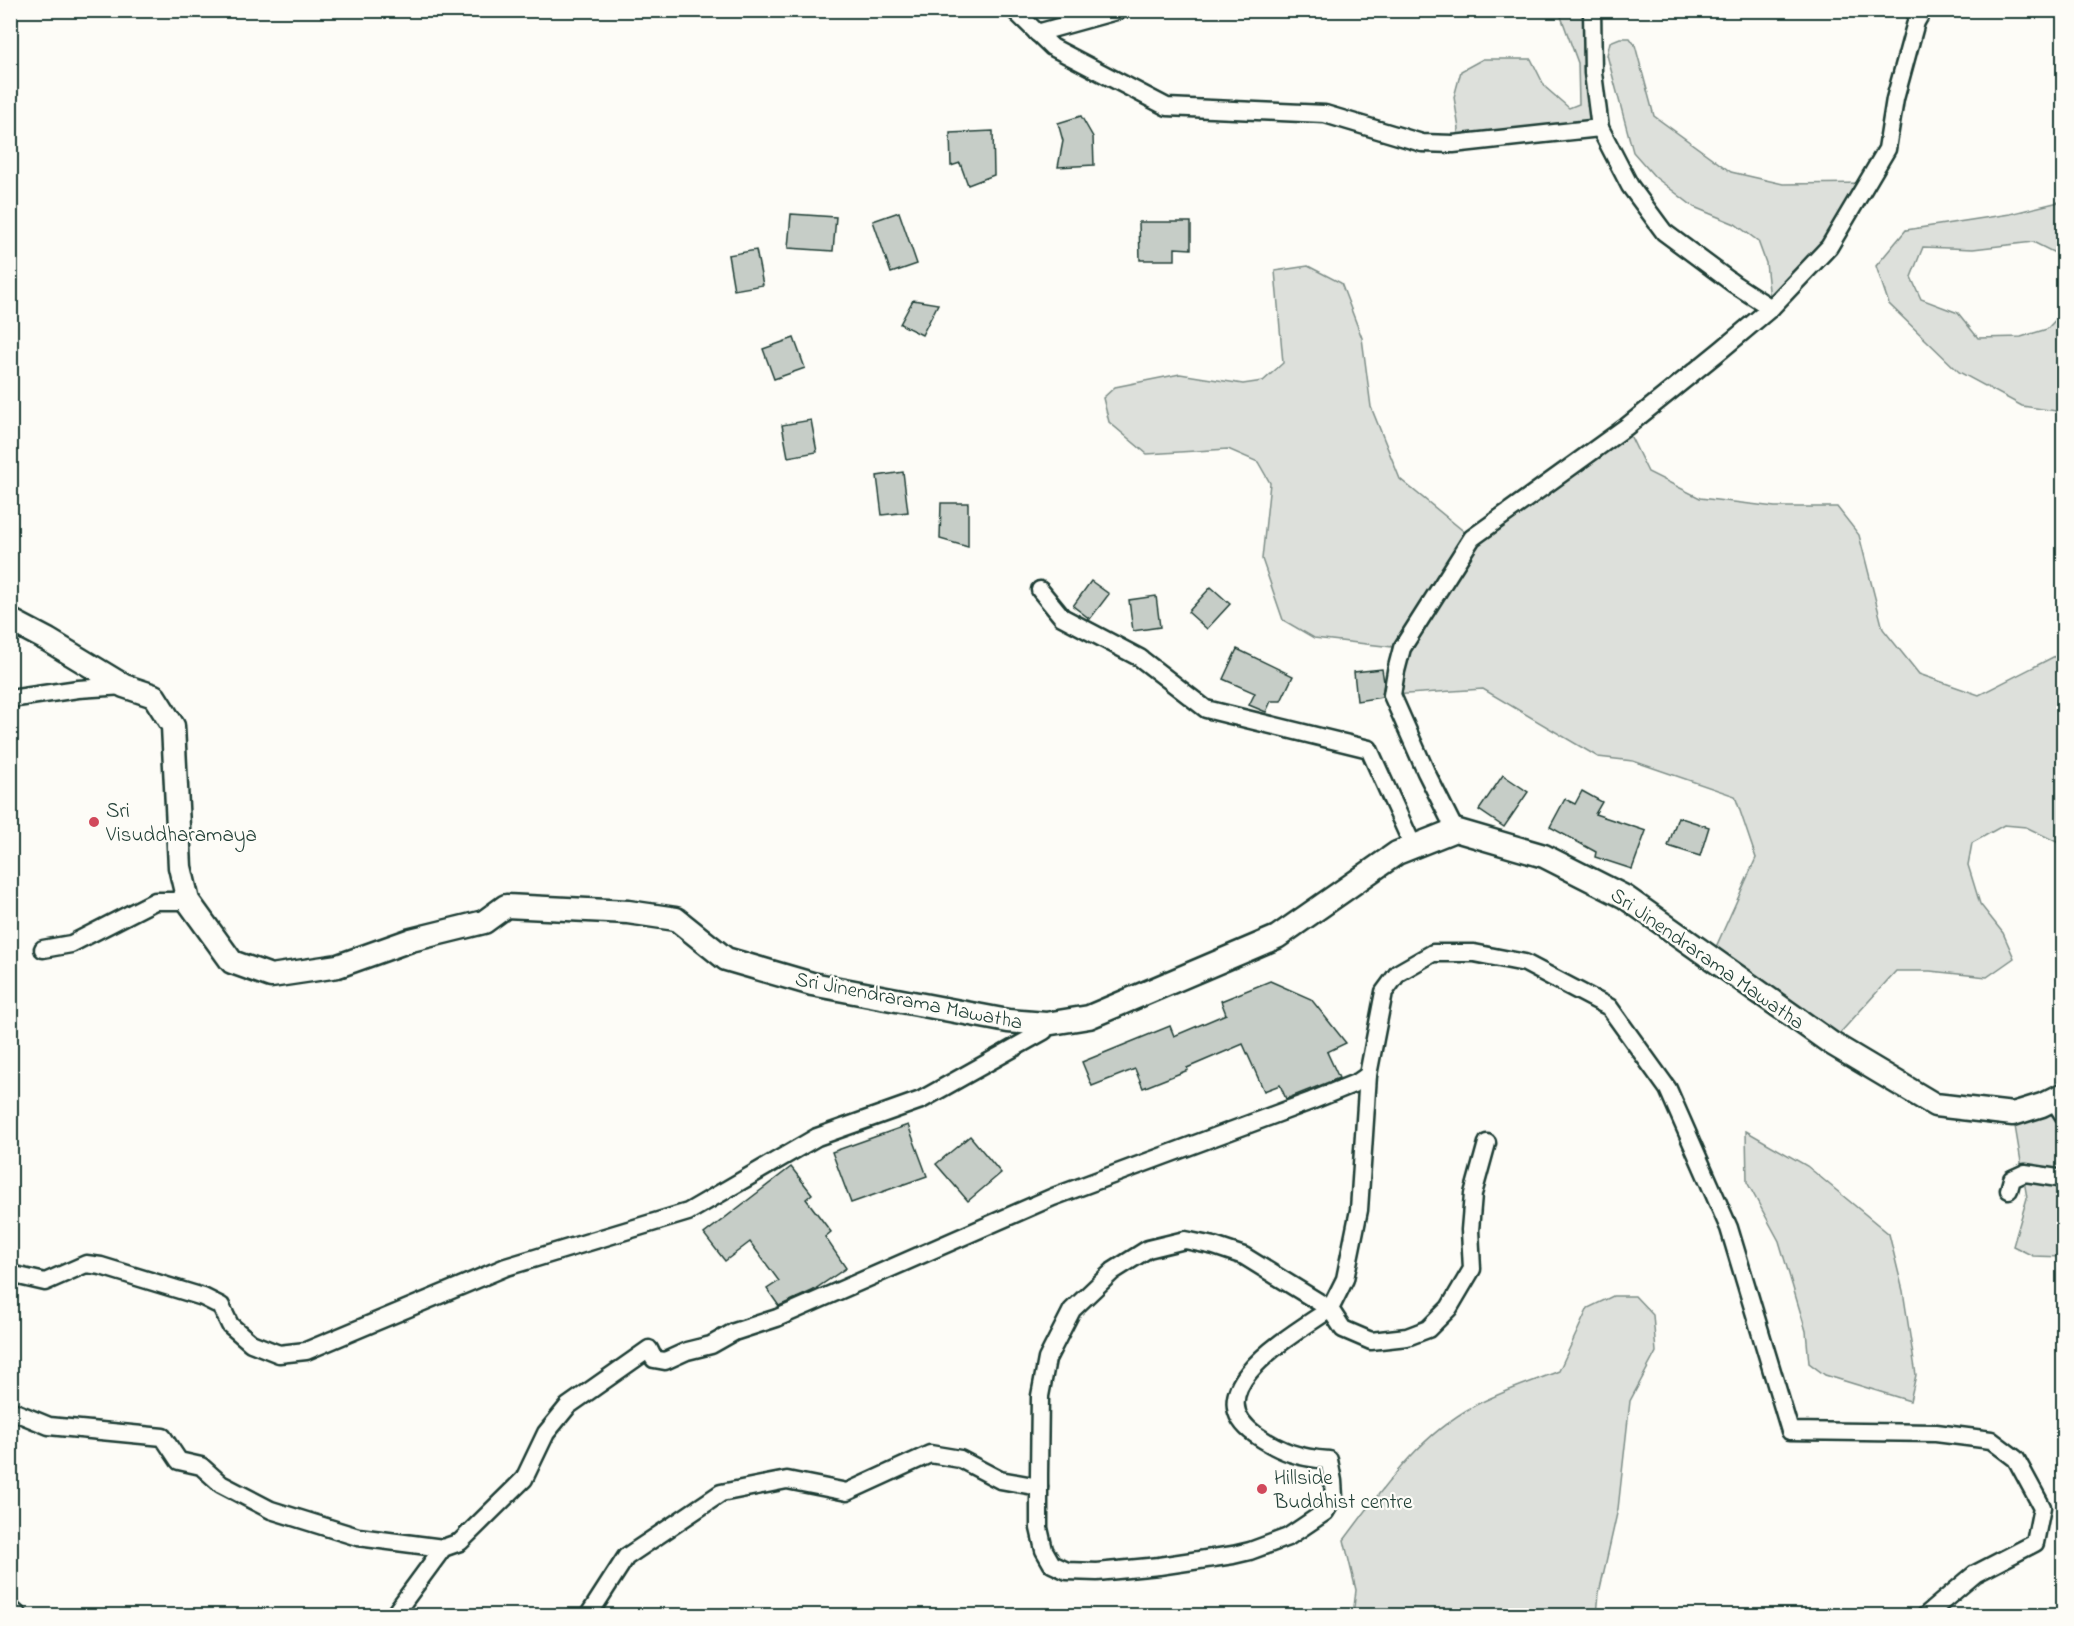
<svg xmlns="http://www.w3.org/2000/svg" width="2074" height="1626" viewBox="0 0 2074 1626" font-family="'Indie Flower',sans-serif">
  <rect width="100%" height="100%" fill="#fdfcf7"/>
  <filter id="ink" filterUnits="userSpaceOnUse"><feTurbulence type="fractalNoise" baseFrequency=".0167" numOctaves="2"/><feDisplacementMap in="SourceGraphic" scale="12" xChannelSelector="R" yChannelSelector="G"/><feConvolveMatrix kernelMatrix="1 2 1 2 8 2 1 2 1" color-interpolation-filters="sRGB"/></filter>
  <g filter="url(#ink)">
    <g fill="#dde0db" stroke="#7e8e88" stroke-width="1.5">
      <path d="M1559 11H1592L1600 127 1453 144 1459 129 1454 97 1461 71 1483 59H1531L1545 87 1569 108 1579 104 1578 63Z"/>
      <path d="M1620 38H1630L1635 45 1654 116 1731 172 1783 184 1867 183 1829 247 1771 308 1766 263 1758 241 1735 224 1694 207 1655 177 1633 152 1607 55 1610 42Z"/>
      <path d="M2063 201V257L2033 242 1973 249 1923 247 1911 277 1921 299 1958 313 1978 338 2021 337 2047 329 2063 312V412L2022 406 1959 372 1889 304 1876 266 1906 230 2010 214Z"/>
      <path d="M1308 266 1341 283 1362 338 1371 407 1400 479 1472 538 1626 427 1648 472 1700 498 1775 507H1837L1859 535 1883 629 1919 674 1979 695 2063 652V845L2026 827 2004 825 1972 843 1968 865 1980 904 2003 933 2014 958 1987 977 1930 971H1896L1831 1043 1711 958 1756 858 1735 796 1633 761 1598 757 1483 689 1392 695 1401 648 1314 638 1283 620 1262 559 1270 483 1258 462 1228 449 1147 454 1109 422 1103 398 1115 387 1180 374 1243 384 1263 381 1283 363 1275 271Z"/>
      <path d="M2042 1105 2063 1112V1257L2033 1256 2013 1246 2027 1198 2013 1114Z"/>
      <path d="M1746 1131 1807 1166 1889 1234 1903 1291 1916 1375 1910 1401 1825 1375 1809 1363 1806 1331 1779 1241 1747 1182Z"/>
      <path d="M1613 1296H1635L1653 1315 1656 1352 1630 1401 1618 1509 1599 1593 1597 1615H1353L1356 1590 1344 1540C1381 1491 1418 1436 1474 1406 1500 1392 1532 1382 1559 1371L1588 1308Z"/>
    </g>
    <g fill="#c6cdc7" stroke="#1f3d34" stroke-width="1.5">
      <path d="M1081 116 1093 137 1094 165 1058 167 1063 141 1058 123Z"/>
      <path d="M993 131 994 175 968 185 960 163 951 166 950 133Z"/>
      <path d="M899 212 917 264 891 273 873 221Z"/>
      <path d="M791 214 836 217 833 251 788 248Z"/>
      <path d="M1139 222H1191V249L1175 248V260H1140Z"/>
      <path d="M756 250 763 285 734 290 728 255Z"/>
      <path d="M913 300 938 304 922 335 900 324Z"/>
      <path d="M794 338 805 368 774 379 763 349Z"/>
      <path d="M811 420 817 452 788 457 782 425Z"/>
      <path d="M903 472 908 512 882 515 877 476Z"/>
      <path d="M941 503H968V547L940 539Z"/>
      <path d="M1091 581 1109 594 1090 619 1073 606Z"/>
      <path d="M1211 587 1230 604 1207 629 1188 612Z"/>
      <path d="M1156 596 1160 627 1133 631 1129 600Z"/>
      <path d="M1237 649 1293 676 1281 701H1271L1266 712 1249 705 1255 693 1223 679Z"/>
      <path d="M1382 669 1384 682 1382 697 1357 701 1354 672Z"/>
      <path d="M1503 775 1528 792 1504 827 1479 810Z"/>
      <path d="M1582 791 1602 802 1595 814 1646 831 1632 869 1595 857 1596 852 1550 827 1565 799 1575 804Z"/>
      <path d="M1678 817 1709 827 1700 856 1668 846Z"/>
      <path d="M1270 981 1311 999 1346 1043 1327 1052 1339 1078 1286 1099 1280 1085 1264 1091 1243 1044 1187 1068 1188 1070 1143 1088 1135 1069 1092 1086 1082 1062 1170 1026 1174 1036 1226 1014 1221 1001Z"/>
      <path d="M908 1125 927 1176 851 1203 832 1152Z"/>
      <path d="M970 1136 1001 1173 968 1201 936 1164Z"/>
      <path d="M791 1167 812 1194 806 1199 831 1232 825 1237 846 1268 812 1291 779 1306 767 1289 779 1281 750 1242 725 1261 704 1234Z"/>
    </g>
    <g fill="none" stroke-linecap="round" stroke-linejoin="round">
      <g stroke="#1f3d34" stroke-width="21">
        <g id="street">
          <path d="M1014 10 1052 47 1167 107 1325 114 1422 143 1453 144 1600 128"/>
          <path d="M1592 10 1593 73 1600 128 1630 186 1664 232 1734 284 1771 308"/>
          <path d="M1037 33 1120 10"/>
          <path d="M1040 590 1062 617 1140 658 1206 709 1369 749 1413 846"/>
          <path d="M10 699 78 689 124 686"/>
          <path d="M1455 830 1426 772 1392 695 1396 671 1402 648 1472 538 1626 427 1721 350 1771 308 1829 247 1887 149 1895 99 1916 22 1923 10"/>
          <path d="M43 949 71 944 155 901H188"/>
          <path d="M2053 1099 2064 1116"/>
          <path d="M1487 1143 1473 1194 1470 1230 1472 1269 1449 1308 1428 1329 1407 1337 1371 1341 1343 1329 1330 1309C1296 1333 1192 1390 1256 1435 1281 1452 1299 1458 1329 1460L1333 1481 1334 1497 1325 1512 1288 1537 1250 1551 1233 1555 1159 1566 1097 1572 1067 1571 1052 1564 1044 1550 1039 1528V1474L1040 1396 1047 1359 1072 1310 1113 1271 1148 1249 1185 1240 1214 1246 1244 1256 1330 1309 1345 1279 1359 1210 1368 1075 1384 992 1398 973 1433 953H1474L1525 963 1609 1007 1668 1089 1729 1228 1790 1431 1936 1433 1991 1440 2016 1459 2042 1507 2035 1543 1975 1574 1925 1616"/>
          <path d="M2009 1190 2012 1179 2025 1173 2064 1179"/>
          <path d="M10 1274 45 1282 86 1264 101 1266 203 1297 221 1306 230 1325 251 1343 279 1354 306 1351 506 1267 688 1212 817 1137 921 1100 1044 1031 1046 1024"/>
          <path d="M10 1410 49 1426 163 1437 179 1461 201 1466 221 1484 271 1510 358 1537 443 1548 460 1542 524 1479 546 1433 568 1406 649 1349 654 1359 665 1361 687 1351 711 1345 734 1332 777 1318 1053 1197 1311 1101 1358 1082 1368 1075"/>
          <path d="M10 1608 19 1616"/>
          <path d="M393 1616 443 1548"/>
          <path d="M588 1616 626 1557 721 1493 787 1480 847 1492 930 1454 960 1459 1000 1480 1039 1487"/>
        </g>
      </g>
      <g stroke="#1f3d34" stroke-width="27">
        <path id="secondary" d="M10 620 48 640 124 686 154 696 173 726 180 867 188 901 232 962 271 976 338 966 411 940 484 922 506 906 628 912 676 919 726 959 812 984 1008 1021 1046 1024 1089 1017 1277 937 1397 853 1455 830 1544 856 1625 897 1831 1043 1935 1105 2013 1114 2042 1105 2064 1094"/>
      </g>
      <use href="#street" stroke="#fdfcf7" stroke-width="16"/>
      <use href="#secondary" stroke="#fdfcf7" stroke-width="22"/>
    </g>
  </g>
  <g fill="#d1495b" stroke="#fdfcf7" stroke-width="2">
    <circle cx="94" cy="822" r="6"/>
    <circle cx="1262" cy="1489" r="6"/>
  </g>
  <g text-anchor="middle" stroke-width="4.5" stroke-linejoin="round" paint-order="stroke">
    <g font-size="21" fill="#1f3d34" stroke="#fdfcf7" text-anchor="start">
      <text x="106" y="817">Sri<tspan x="106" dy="24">Visuddharamaya</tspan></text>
      <text x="1274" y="1484">Hillside<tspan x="1274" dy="24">Buddhist centre</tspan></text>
    </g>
    <g font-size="21" fill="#1f3d34" stroke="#fdfcf7">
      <text transform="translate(1708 958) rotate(35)" y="7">Sri Jinendrarama Mawatha</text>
      <text transform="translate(909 1000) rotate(11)" y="7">Sri Jinendrarama Mawatha</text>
    </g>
  </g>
  <rect width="2074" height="1626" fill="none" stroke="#fdfcf7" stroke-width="36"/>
  <rect x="18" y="18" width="2038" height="1590" fill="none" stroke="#1f3d34" stroke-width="2" filter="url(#ink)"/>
</svg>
